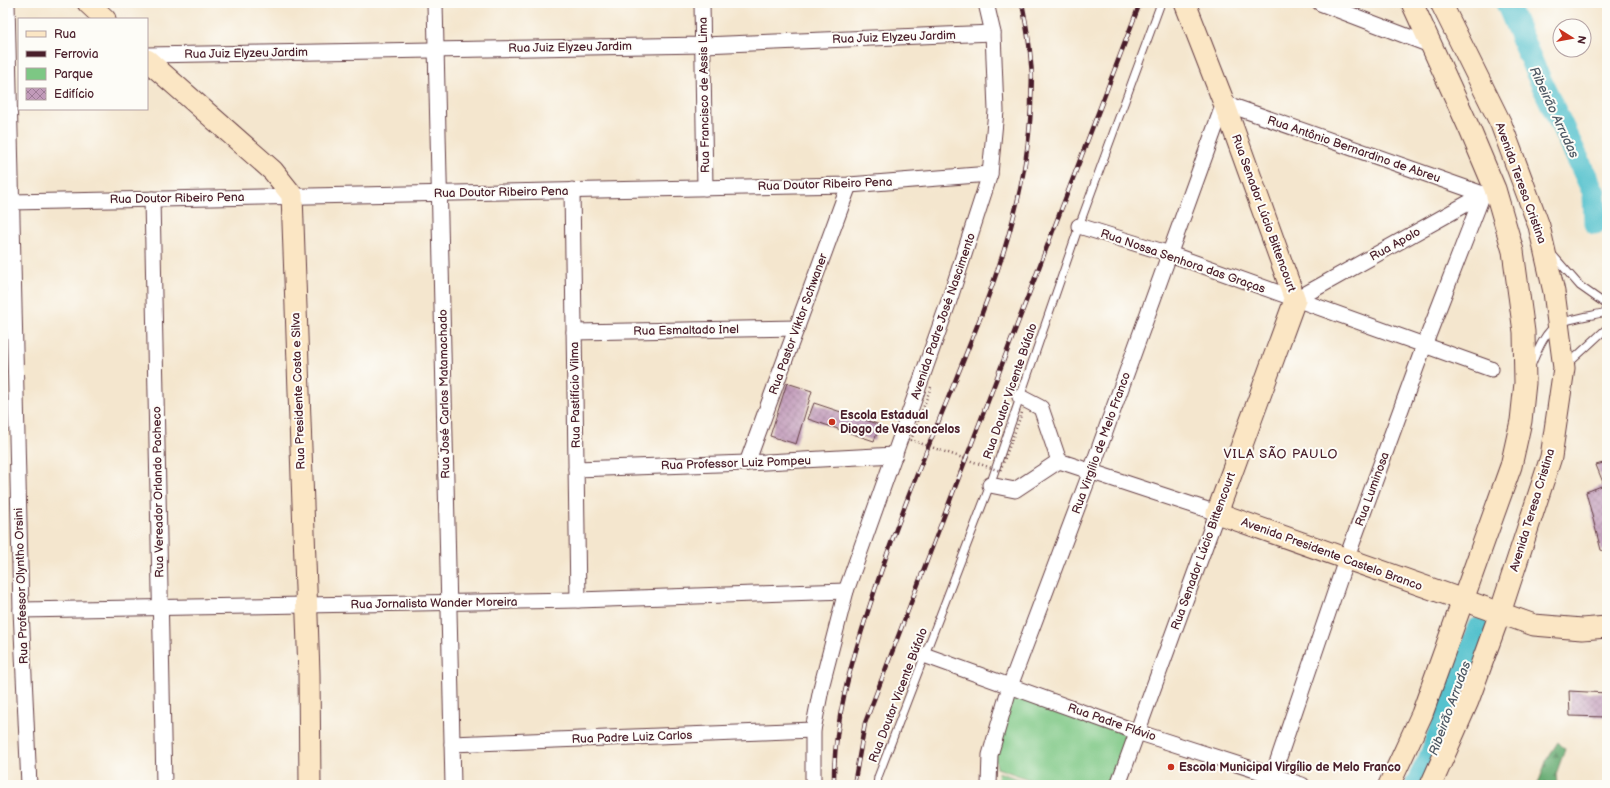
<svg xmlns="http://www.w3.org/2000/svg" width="1610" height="788" viewBox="0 0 1610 788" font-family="'Balsamiq Sans',sans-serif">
  <defs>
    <pattern id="forest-firs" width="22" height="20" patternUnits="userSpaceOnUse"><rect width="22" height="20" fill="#66ac72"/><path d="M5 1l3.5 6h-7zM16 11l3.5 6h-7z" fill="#568b5e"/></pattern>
    <pattern id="park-crowns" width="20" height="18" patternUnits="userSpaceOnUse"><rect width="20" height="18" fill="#7dc784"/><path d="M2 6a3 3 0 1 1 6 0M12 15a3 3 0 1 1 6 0" fill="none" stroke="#6eaa72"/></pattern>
    <pattern id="building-cross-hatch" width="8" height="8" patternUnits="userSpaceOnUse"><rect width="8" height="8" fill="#c19ab9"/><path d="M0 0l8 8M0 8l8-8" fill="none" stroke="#9f7d97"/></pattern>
  </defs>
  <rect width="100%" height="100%" fill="#fdfcf7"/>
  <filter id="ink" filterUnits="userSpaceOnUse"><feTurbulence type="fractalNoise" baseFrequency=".025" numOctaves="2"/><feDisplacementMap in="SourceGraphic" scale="8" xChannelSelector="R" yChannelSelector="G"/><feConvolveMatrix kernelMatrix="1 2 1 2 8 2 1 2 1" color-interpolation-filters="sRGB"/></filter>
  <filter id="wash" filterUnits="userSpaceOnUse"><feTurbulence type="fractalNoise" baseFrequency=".012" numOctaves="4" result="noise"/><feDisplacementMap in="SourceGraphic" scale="16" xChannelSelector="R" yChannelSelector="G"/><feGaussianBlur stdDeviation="0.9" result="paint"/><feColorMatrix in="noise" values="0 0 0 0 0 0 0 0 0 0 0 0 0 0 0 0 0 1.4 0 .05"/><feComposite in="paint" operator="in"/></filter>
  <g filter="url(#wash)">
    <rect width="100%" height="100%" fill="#f4e6ce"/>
    <path fill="#7dc784" stroke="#647358" d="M1013 691 1129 735 1111 785H1045L997 768 995 758Z"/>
    <path fill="url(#forest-firs)" stroke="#58664e" d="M1558 742 1565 749 1556 774 1557 785H1534L1538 784 1547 759Z"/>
    <path fill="url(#park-crowns)" stroke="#647358" d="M998 772 1036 785H999Z"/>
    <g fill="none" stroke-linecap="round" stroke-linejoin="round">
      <g stroke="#56c2ce" stroke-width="23">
        <path d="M1507 3 1534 67 1594 193 1595 223"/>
        <path d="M1416 785 1429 760 1478 629"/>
      </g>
    </g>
    <g id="blocks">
      <g fill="url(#building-cross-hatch)">
        <path d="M787 383 812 391 796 444 770 436Z"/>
        <path d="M814 403 880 425 874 441 808 419Z"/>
        <path d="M1607 462V553L1601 550 1586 492 1604 485 1596 465Z"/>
        <path d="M1569 691 1607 693V717L1570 716Z"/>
      </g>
    </g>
  </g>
  <g filter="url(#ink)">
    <use href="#blocks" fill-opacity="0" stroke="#643d43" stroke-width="1"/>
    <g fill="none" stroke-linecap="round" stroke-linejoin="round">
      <g stroke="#643d43" stroke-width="9">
        <g id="lane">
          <path d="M1551 253 1580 286 1607 305"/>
          <path d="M1567 365 1607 328"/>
          <path d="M1531 366C1537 352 1544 332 1558 324 1567 319 1595 315 1607 312"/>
          <path d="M877 785 878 777 990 485 1079 226 1161 3"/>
        </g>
      </g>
      <g stroke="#643d43" stroke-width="17">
        <g id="street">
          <path d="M7 3 21 610 29 785"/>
          <path d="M435 3 453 785"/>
          <path d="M702 3 705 188"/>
          <path d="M1320 3 1430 45"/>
          <path d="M147 55 704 45 993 33"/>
          <path d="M572 190 578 600"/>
          <path d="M152 199 164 785"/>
          <path d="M11 202 849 185 990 174"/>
          <path d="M1079 226 1170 254 1491 369"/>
          <path d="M1295 300 1486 193"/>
          <path d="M574 332 797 328"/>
          <path d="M1020 397 1041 408 1059 461"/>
          <path d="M1059 461 1217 513 1118 785"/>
          <path d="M747 463 849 185"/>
          <path d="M576 469 747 463 895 455"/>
          <path d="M990 485 1015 490 1059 461"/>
          <path d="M21 610 578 600 846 591"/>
          <path d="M924 655 1137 732 1302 785"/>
          <path d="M452 744 813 730"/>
          <path d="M813 785V730L822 684 846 591 949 301 990 174 996 111 993 33 986 3"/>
          <path d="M989 785 990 755 1010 686 1091 471 1224 103 1483 194"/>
          <path d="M1267 785 1273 775 1346 560 1424 346 1483 194"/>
        </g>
      </g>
      <g stroke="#643d43" stroke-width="23">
        <g id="secondary">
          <path d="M88 3 105 19"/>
          <path d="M1185 3 1224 103 1295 300 1217 513 1534 625 1582 629 1607 627"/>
          <path d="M147 60 273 171 292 195 309 673 310 785"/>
          <path d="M1389 785 1422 714 1511 466 1521 421 1525 383 1524 332 1513 251 1495 189 1470 130 1412 3"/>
          <path d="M1431 785 1468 701 1500 613 1551 457 1564 368 1554 292 1539 226 1501 124 1441 3"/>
        </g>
      </g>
      <use href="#lane" stroke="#fff" stroke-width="7"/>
      <use href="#street" stroke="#fff" stroke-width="15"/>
      <use href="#secondary" stroke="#fbe6c4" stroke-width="21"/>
      <g stroke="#4a1f2b" stroke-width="4.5">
        <g id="rail">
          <path d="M834 785C833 724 851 663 870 605 893 532 922 461 951 391 989 297 1027 207 1031 105 1031 91 1033 77 1031 64 1030 43 1026 23 1022 3"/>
          <path d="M854 785 865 723 1140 3"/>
        </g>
      </g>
      <use href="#rail" stroke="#fdfcf7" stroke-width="3" stroke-dasharray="9" stroke-linecap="butt"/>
      <path stroke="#643d43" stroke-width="2.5" stroke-dasharray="1 3" stroke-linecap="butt" d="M931 387 911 440 1000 471 1023 410"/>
    </g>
  </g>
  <g fill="#c8321e" stroke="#fdfcf7" stroke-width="1.5">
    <circle cx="832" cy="422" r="4"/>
    <circle cx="1171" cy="767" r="4"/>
  </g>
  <g text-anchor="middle" stroke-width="4" stroke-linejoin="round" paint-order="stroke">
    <g font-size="12" fill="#4a1f2b" stroke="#fdfcf7">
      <text transform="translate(894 37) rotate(-2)" y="4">Rua Juiz Elyzeu Jardim</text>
      <text transform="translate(570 47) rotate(-1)" y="4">Rua Juiz Elyzeu Jardim</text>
      <text transform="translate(246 53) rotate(-1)" y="4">Rua Juiz Elyzeu Jardim</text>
      <text transform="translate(704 95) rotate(-91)" y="4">Rua Francisco de Assis Lima</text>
      <text transform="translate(1354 149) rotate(19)" y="4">Rua Antônio Bernardino de Abreu</text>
      <text transform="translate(1521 183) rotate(70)" y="4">Avenida Teresa Cristina</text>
      <text transform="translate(825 184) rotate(-2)" y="4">Rua Doutor Ribeiro Pena</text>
      <text transform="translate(501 192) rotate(-1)" y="4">Rua Doutor Ribeiro Pena</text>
      <text transform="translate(177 198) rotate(-1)" y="4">Rua Doutor Ribeiro Pena</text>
      <text transform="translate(1264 213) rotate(70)" y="4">Rua Senador Lúcio Bittencourt</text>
      <text transform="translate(1395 244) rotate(-29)" y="4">Rua Apolo</text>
      <text transform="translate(1183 261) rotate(19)" y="4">Rua Nossa Senhora das Graças</text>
      <text transform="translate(943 316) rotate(-71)" y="4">Avenida Padre José Nascimento</text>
      <text transform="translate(798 324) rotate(-70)" y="4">Rua Pastor Viktor Schwaner</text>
      <text transform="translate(686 330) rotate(-1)" y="4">Rua Esmaltado Inel</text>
      <text transform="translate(298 391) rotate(-92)" y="4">Rua Presidente Costa e Silva</text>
      <text transform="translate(1010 391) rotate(-71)" y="4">Rua Doutor Vicente Búfalo</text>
      <text transform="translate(444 394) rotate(-91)" y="4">Rua José Carlos Matamachado</text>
      <text transform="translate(575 395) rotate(-91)" y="4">Rua Pastifício Vilma</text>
      <text transform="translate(1101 443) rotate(-70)" y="4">Rua Virgílio de Melo Franco</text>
      <text transform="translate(736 463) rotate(-2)" y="4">Rua Professor Luiz Pompeu</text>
      <text transform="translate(1372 489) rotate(-70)" y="4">Rua Luminosa</text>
      <text transform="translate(158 492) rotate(-91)" y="4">Rua Vereador Orlando Pacheco</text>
      <text transform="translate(1532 510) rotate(-73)" y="4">Avenida Teresa Cristina</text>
      <text transform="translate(1203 551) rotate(-70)" y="4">Rua Senador Lúcio Bittencourt</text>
      <text transform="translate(1332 554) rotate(20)" y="4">Avenida Presidente Castelo Branco</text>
      <text transform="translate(21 586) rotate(-92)" y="4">Rua Professor Olyntho Orsini</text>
      <text transform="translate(434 603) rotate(-1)" y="4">Rua Jornalista Wander Moreira</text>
      <text transform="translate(898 695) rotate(-69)" y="4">Rua Doutor Vicente Búfalo</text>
      <text transform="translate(1112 722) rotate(19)" y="4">Rua Padre Flávio</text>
      <text transform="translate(632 737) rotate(-2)" y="4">Rua Padre Luiz Carlos</text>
    </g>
    <g font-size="12" font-weight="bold" fill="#4a1f2b" stroke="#fdfcf7" text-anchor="start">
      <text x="840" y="419">Escola Estadual<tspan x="840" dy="14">Diogo de Vasconcelos</tspan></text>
      <text x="1179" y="771">Escola Municipal Virgílio de Melo Franco</text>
    </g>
    <g font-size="13" font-style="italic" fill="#4e5864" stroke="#fdfcf7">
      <text transform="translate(1555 112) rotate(65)" y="5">Ribeirão Arrudas</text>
      <text transform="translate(1449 708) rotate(-70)" y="5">Ribeirão Arrudas</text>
    </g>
    <g font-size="13" letter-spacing="1" fill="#4a1f2b" stroke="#fdfcf7">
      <text x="1281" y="458">VILA SÃO PAULO</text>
    </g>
  </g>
  <rect width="1610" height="788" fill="none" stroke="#fdfcf7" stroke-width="16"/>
  <rect x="18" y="18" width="130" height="92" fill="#fdfcf7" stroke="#b5a4a5"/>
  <rect x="26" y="31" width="20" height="6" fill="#fbe6c4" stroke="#b5a4a5"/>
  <text x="54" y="38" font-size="12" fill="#4a1f2b">Rua</text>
  <rect x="26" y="51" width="20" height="6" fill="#4a1f2b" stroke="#b5a4a5"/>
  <text x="54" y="58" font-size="12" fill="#4a1f2b">Ferrovia</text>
  <rect x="26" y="68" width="20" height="12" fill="#7dc784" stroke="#b5a4a5"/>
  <text x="54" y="78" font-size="12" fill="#4a1f2b">Parque</text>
  <rect x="26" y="88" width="20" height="12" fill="url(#building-cross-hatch)" stroke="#b5a4a5"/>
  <text x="54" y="98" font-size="12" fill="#4a1f2b">Edifício</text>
  <g transform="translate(1572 38) rotate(101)"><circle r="19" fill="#fdfcf7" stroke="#b5a4a5"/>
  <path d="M0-3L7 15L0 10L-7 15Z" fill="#c8321e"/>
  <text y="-6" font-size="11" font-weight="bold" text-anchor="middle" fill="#4a1f2b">N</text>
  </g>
</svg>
